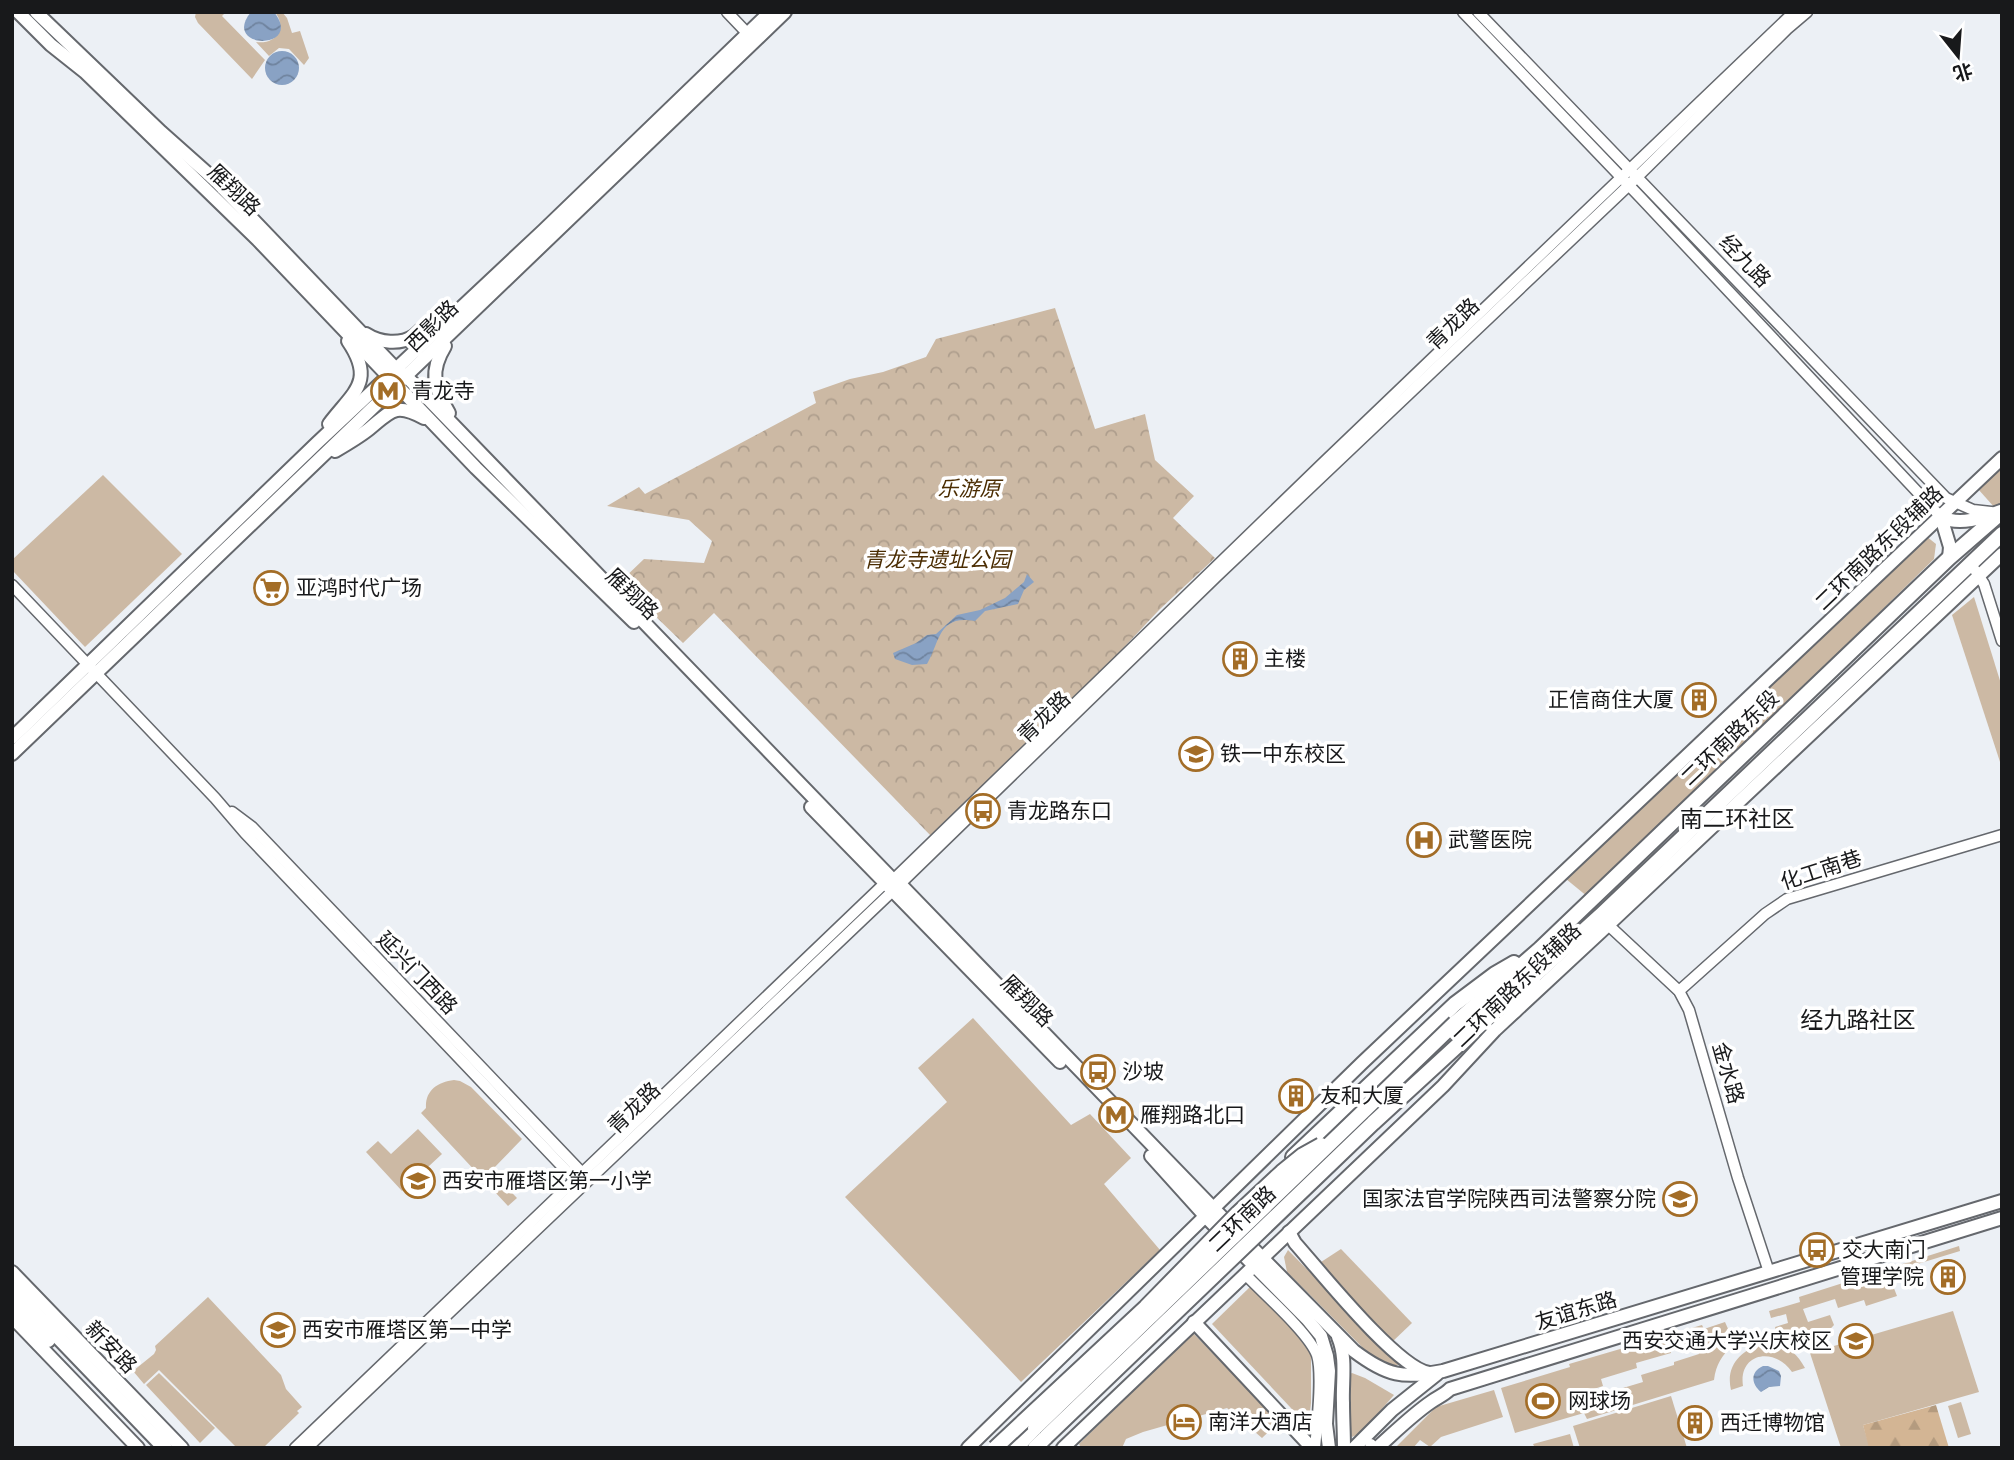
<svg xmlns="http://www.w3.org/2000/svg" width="2014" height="1460" viewBox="0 0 2014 1460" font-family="'Crimson Pro','Noto Sans SC',serif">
  <defs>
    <pattern id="forest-firs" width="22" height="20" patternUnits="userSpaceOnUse" patternTransform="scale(1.75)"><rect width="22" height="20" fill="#d3b594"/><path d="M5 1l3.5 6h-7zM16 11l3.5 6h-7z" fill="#b49b7f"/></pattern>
    <pattern id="park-crowns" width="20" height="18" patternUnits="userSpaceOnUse" patternTransform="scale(1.75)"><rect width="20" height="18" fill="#ccb9a4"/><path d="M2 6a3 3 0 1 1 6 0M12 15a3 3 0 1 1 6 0" fill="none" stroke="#ae9e8d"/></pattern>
    <pattern id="water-waves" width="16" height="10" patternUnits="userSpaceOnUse" patternTransform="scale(1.75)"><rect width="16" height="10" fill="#89a2c4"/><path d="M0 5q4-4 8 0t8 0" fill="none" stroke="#6f839e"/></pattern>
  </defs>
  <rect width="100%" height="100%" fill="#ecf0f5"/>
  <g fill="#ccb9a4" fill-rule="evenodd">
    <path d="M196 12H226L222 16 265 60 252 79 198 23 195 17Z"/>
    <path d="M275 12H282L287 18 292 33 300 31 309 58 304 65 289 49 279 48 269 56 256 42C275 45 288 29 275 12Z"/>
    <path d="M2002 466V502L1995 508 1978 489Z"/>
    <path d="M103 475 182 554 85 647 12 570V560Z"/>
    <path d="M1926 536 1936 544 1934 559 1588 897 1566 879Z"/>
    <path d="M1974 597 2002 687V768L1952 615Z"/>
    <path d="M973 1018 1071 1125 1090 1114 1131 1158 1104 1184 1160 1250 1021 1382 845 1197 947 1102 918 1068Z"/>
    <path d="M454 1080 460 1081 471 1087 522 1139 491 1171 517 1198 508 1206 421 1113 426 1108C425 1091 437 1082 454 1080Z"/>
    <path d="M418 1129 442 1154 402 1191 366 1152 378 1141 391 1154Z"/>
    <path d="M1959 1246 1960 1251 1888 1273 1897 1296 1866 1306 1864 1300 1838 1308 1835 1299 1803 1309 1808 1322 1830 1315 1834 1325 1817 1343 1810 1348 1793 1338 1777 1334 1775 1327 1788 1323 1786 1314 1771 1318 1769 1311 1800 1302 1799 1297Z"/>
    <path d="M1341 1249 1412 1323 1391 1343 1318 1264Z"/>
    <path d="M1288 1250 1400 1364 1393 1367 1379 1364 1287 1272 1284 1257Z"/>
    <path d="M1253 1284 1305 1340 1311 1354V1403L1309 1421 1306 1424 1212 1324Z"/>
    <path d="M208 1297 281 1375 286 1389 302 1407 297 1411 299 1413 263 1448H237L159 1370 144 1384 133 1371 154 1354 156 1350 155 1346Z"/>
    <path d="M1953 1311 1979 1392 1863 1425 1870 1448H1841L1810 1353Z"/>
    <path d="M1725 1322 1729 1331 1715 1336 1718 1344 1732 1340 1733 1344C1722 1356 1716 1364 1714 1380L1587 1419 1584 1413 1515 1433 1501 1388 1570 1367 1569 1364 1702 1325 1704 1329ZM1695 1341 1699 1354 1674 1362V1365L1641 1375 1643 1382 1603 1394 1605 1401 1583 1407 1579 1394 1603 1386 1601 1379 1637 1368 1636 1363 1671 1353 1670 1348Z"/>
    <path d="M1193 1333 1279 1422 1262 1438 1227 1408 1143 1432 1126 1439 1122 1448H1081L1079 1444Z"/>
    <path d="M1765 1343C1785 1344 1795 1350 1805 1368L1792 1372C1774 1346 1738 1353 1743 1386L1731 1390C1725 1365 1742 1349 1765 1343Z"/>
    <path d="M159 1373 215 1428 200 1443 146 1385Z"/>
    <path d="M1352 1373 1365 1378 1394 1395 1361 1433 1352 1437 1347 1429 1348 1375Z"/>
    <path d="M1494 1390 1503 1417 1441 1437 1430 1447 1420 1440 1413 1448H1395L1436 1407Z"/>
    <path d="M1671 1396 1687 1448H1580L1573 1426Z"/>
    <path d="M1961 1402 1971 1434 1958 1438 1948 1406Z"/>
    <path d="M1570 1434 1574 1448H1535L1533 1444Z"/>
  </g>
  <path fill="url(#forest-firs)" d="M1936 1405 1949 1448H1869L1863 1425Z"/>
  <path fill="url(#park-crowns)" d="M1055 308 1095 429 1145 414 1155 460 1194 496 1173 518 1215 558 1160 609 1066 709 931 836 714 613 683 643 620 582 644 559 704 563 712 541 689 520 607 506 639 487 645 494 816 403 813 392 850 379 883 372 926 357 936 339Z"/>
  <g fill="url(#water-waves)">
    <path d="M251 12H274C305 51 220 50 251 12Z"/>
    <circle cx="282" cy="68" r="17"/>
    <path d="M1027 574 1034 582 1024 590 1018 604 985 611 975 621C938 614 940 642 927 664L912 665 895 659 893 653 916 643 927 635 936 634 957 615 980 610 1005 598 1024 582Z"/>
    <path d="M1763 1366H1768L1779 1371 1781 1376 1780 1386 1769 1387 1761 1392C1751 1384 1750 1372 1763 1366Z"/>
  </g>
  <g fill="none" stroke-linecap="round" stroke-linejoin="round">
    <g stroke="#65686d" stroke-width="13">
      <g id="minor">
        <path d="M727 12 748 34"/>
        <path d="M1463 12 1641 198 1941 517"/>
        <path d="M1478 12 1946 498 1973 510 1991 512"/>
        <path d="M1975 570 1984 584 2002 641"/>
        <path d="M12 585 215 798 245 833 579 1184"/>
        <path d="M232 812 252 827 587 1178"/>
        <path d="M1604 921 1679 991 1689 1010 1738 1178 1769 1272"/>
        <path d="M1679 991 1765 914 1787 899 2002 835"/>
        <path d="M1245 1274C1263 1293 1309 1333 1317 1355 1323 1375 1317 1425 1315 1448"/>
        <path d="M295 1448 884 884 893 880 1323 463 1794 12"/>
        <path d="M307 1448 900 884 1217 576 1629 185 1787 29 1807 12"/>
        <path d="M1370 1448 1371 1444"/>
      </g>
    </g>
    <g stroke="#65686d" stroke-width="16">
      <g id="major">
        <path d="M18 12 51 45 85 72 258 240 476 468 634 622"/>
        <path d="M36 12 161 132 215 180 396 369 407 377 893 880 900 884 1214 1209 1354 1351C1387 1376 1403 1379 1443 1371L2002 1201"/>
        <path d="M366 334C380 343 400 345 414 336 420 331 425 325 432 321 438 317 445 313 452 310"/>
        <path d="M445 346C429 372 434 388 449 413"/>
        <path d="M329 424C353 392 376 382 348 341"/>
        <path d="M335 451C347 444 359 437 369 429 391 411 395 402 424 418"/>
        <path d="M1941 517C1960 526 1982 518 2001 511"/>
        <path d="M1941 517 1950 547 1949 558"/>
        <path d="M12 738 317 443 543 231 770 12"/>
        <path d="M12 754 785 12"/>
        <path d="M811 807 1060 1062"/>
        <path d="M1151 1156 1206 1217 1307 1319 1321 1336 1327 1356 1329 1371 1326 1424 1329 1448"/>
        <path d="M1289 1232 1295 1243C1319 1270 1397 1368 1429 1373"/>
        <path d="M12 1272 182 1448"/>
        <path d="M12 1317 138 1448"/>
        <path d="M1194 1322 1312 1448"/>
        <path d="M1338 1337C1347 1358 1342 1381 1343 1403 1343 1418 1344 1433 1344 1448"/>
        <path d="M968 1448 1362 1063 2002 458"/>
        <path d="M1063 1448 1443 1086 1495 1030 1608 925 2002 554"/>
        <path d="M1354 1448 1392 1410 1437 1374"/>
        <path d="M1377 1448C1395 1432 1412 1415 1431 1402 1438 1397 1444 1395 1450 1389L2002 1218"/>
      </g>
    </g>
    <g stroke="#65686d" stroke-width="18">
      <g id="highway">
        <path d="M1514 1011 1534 984"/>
        <path d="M1455 1023 1540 949 1949 558 2002 512"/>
        <path d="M1470 1034 1600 916 2002 534"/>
        <path d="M1293 1157 1455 1004 1495 974 1514 963"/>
        <path d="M12 1289 165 1448"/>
        <path d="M12 1303 48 1340"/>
        <path d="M1016 1448 1035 1428"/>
        <path d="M1035 1448 1046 1437"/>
      </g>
    </g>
    <use href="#minor" stroke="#fff" stroke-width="10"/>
    <use href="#major" stroke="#fff" stroke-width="12"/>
    <use href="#highway" stroke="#fff" stroke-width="14"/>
    <g stroke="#65686d" stroke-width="18" stroke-linecap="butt">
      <g id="highway-bridge">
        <path d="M1035 1428 1455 1023"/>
        <path d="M1046 1437 1373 1123 1470 1034"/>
        <path d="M995 1448 1146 1307 1238 1213 1282 1172 1303 1155 1321 1145"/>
      </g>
    </g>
    <use href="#highway-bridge" stroke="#fff" stroke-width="14"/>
  </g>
  <defs>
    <g id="metro-ring" transform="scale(1.75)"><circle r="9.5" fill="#fff" stroke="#a36d27" stroke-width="1.5"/><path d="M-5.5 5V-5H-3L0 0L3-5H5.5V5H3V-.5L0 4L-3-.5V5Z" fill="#a36d27"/></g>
    <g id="supermarket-ring" transform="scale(1.75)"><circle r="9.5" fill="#fff" stroke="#a36d27" stroke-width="1.5"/><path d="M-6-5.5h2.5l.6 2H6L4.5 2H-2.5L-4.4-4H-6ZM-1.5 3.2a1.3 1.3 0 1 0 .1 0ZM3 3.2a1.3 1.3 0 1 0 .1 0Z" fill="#a36d27"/></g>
    <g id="building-ring" transform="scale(1.75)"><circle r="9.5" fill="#fff" stroke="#a36d27" stroke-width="1.5"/><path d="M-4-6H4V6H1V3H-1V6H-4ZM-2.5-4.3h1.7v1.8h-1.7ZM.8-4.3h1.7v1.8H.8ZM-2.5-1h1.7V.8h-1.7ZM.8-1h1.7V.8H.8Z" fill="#a36d27"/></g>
    <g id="school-ring" transform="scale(1.75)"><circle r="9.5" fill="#fff" stroke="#a36d27" stroke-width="1.5"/><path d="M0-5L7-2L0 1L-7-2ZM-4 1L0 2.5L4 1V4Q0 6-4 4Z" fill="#a36d27"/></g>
    <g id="bus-ring" transform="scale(1.75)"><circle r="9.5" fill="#fff" stroke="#a36d27" stroke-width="1.5"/><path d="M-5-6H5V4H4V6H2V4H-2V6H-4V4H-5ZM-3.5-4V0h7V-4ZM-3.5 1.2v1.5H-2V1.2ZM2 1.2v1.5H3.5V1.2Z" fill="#a36d27"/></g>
    <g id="hospital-ring" transform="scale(1.75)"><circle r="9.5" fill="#fff" stroke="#a36d27" stroke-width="1.5"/><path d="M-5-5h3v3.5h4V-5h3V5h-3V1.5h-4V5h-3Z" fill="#a36d27"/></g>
    <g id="university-ring" transform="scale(1.75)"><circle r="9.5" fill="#fff" stroke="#a36d27" stroke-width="1.5"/><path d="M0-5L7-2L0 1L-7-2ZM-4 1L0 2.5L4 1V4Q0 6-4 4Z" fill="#a36d27"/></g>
    <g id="stadium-ring" transform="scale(1.75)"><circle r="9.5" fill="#fff" stroke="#a36d27" stroke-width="1.5"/><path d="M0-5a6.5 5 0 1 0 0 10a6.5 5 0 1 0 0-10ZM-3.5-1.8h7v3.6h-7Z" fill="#a36d27"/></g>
    <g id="hotel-ring" transform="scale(1.75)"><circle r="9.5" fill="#fff" stroke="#a36d27" stroke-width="1.5"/><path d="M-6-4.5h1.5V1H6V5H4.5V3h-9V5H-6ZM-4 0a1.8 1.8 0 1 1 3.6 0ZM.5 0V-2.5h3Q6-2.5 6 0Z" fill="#a36d27"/></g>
  </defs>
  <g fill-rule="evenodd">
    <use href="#metro-ring" x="388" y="391"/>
    <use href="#supermarket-ring" x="271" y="588"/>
    <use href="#building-ring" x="1240" y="659"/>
    <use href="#building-ring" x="1699" y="700"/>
    <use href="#school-ring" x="1196" y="754"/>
    <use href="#bus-ring" x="983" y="811"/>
    <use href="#hospital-ring" x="1424" y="840"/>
    <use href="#bus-ring" x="1098" y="1072"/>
    <use href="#building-ring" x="1296" y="1096"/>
    <use href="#metro-ring" x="1116" y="1115"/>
    <use href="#school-ring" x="418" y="1181"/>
    <use href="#school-ring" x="1680" y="1199"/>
    <use href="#bus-ring" x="1817" y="1250"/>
    <use href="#building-ring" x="1948" y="1277"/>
    <use href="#school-ring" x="278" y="1330"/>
    <use href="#university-ring" x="1856" y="1341"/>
    <use href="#stadium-ring" x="1543" y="1401"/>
    <use href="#hotel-ring" x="1184" y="1422"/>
    <use href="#building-ring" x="1695" y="1423"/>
  </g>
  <g text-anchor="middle" stroke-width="7" stroke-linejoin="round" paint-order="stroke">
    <g font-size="21" fill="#18191b" stroke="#fff">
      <text transform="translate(234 190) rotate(44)" y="7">雁翔路</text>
      <text transform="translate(1745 261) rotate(46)" y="7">经九路</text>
      <text transform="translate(1453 324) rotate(-44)" y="7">青龙路</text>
      <text transform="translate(432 326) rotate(-44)" y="7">西影路</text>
      <text transform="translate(1879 548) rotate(-44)" y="7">二环南路东段辅路</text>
      <text transform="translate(632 594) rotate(44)" y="7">雁翔路</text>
      <text transform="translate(1044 717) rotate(-44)" y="7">青龙路</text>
      <text transform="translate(1730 738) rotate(-44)" y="7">二环南路东段</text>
      <text transform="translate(1821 870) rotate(-18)" y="7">化工南巷</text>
      <text transform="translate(417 973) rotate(46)" y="7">延兴门西路</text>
      <text transform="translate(1517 985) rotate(-44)" y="7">二环南路东段辅路</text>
      <text transform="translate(1027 1001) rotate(45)" y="7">雁翔路</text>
      <text transform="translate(1728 1073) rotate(74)" y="7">金水路</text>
      <text transform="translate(634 1108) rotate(-44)" y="7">青龙路</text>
      <text transform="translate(1242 1219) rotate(-44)" y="7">二环南路</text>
      <text transform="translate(1576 1311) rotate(-17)" y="7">友谊东路</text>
      <text transform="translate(111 1347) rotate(46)" y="7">新安路</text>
    </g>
    <g font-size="21" fill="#18191b" stroke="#fff" text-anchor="start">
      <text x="412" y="398">青龙寺</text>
      <text x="296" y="595">亚鸿时代广场</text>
      <text x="1264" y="666">主楼</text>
      <text x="1674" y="707" text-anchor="end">正信商住大厦</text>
      <text x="1220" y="761">铁一中东校区</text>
      <text x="1007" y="818">青龙路东口</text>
      <text x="1448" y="847">武警医院</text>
      <text x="1122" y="1079">沙坡</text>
      <text x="1320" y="1103">友和大厦</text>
      <text x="1140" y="1122">雁翔路北口</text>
      <text x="442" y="1188">西安市雁塔区第一小学</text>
      <text x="1656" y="1206" text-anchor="end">国家法官学院陕西司法警察分院</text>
      <text x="1842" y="1257">交大南门</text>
      <text x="1924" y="1284" text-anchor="end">管理学院</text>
      <text x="302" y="1337">西安市雁塔区第一中学</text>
      <text x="1832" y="1348" text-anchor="end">西安交通大学兴庆校区</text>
      <text x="1568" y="1408">网球场</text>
      <text x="1208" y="1429">南洋大酒店</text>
      <text x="1720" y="1430">西迁博物馆</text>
    </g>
    <g font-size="21" font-style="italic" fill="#4b2d02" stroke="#fff">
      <text x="969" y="496">乐游原</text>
      <text x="937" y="567">青龙寺遗址公园</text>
    </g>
    <g font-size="23" fill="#18191b" stroke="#fff">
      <text x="1737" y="827">南二环社区</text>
      <text x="1858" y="1028">经九路社区</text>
    </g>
  </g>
  <rect width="2014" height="1460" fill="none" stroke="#18191b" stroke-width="28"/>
  <g transform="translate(1958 56) rotate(163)" stroke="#ffffff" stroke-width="5" paint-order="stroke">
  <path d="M0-5L12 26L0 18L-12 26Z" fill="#18191b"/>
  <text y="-10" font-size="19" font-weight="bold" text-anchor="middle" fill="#18191b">北</text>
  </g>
</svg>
